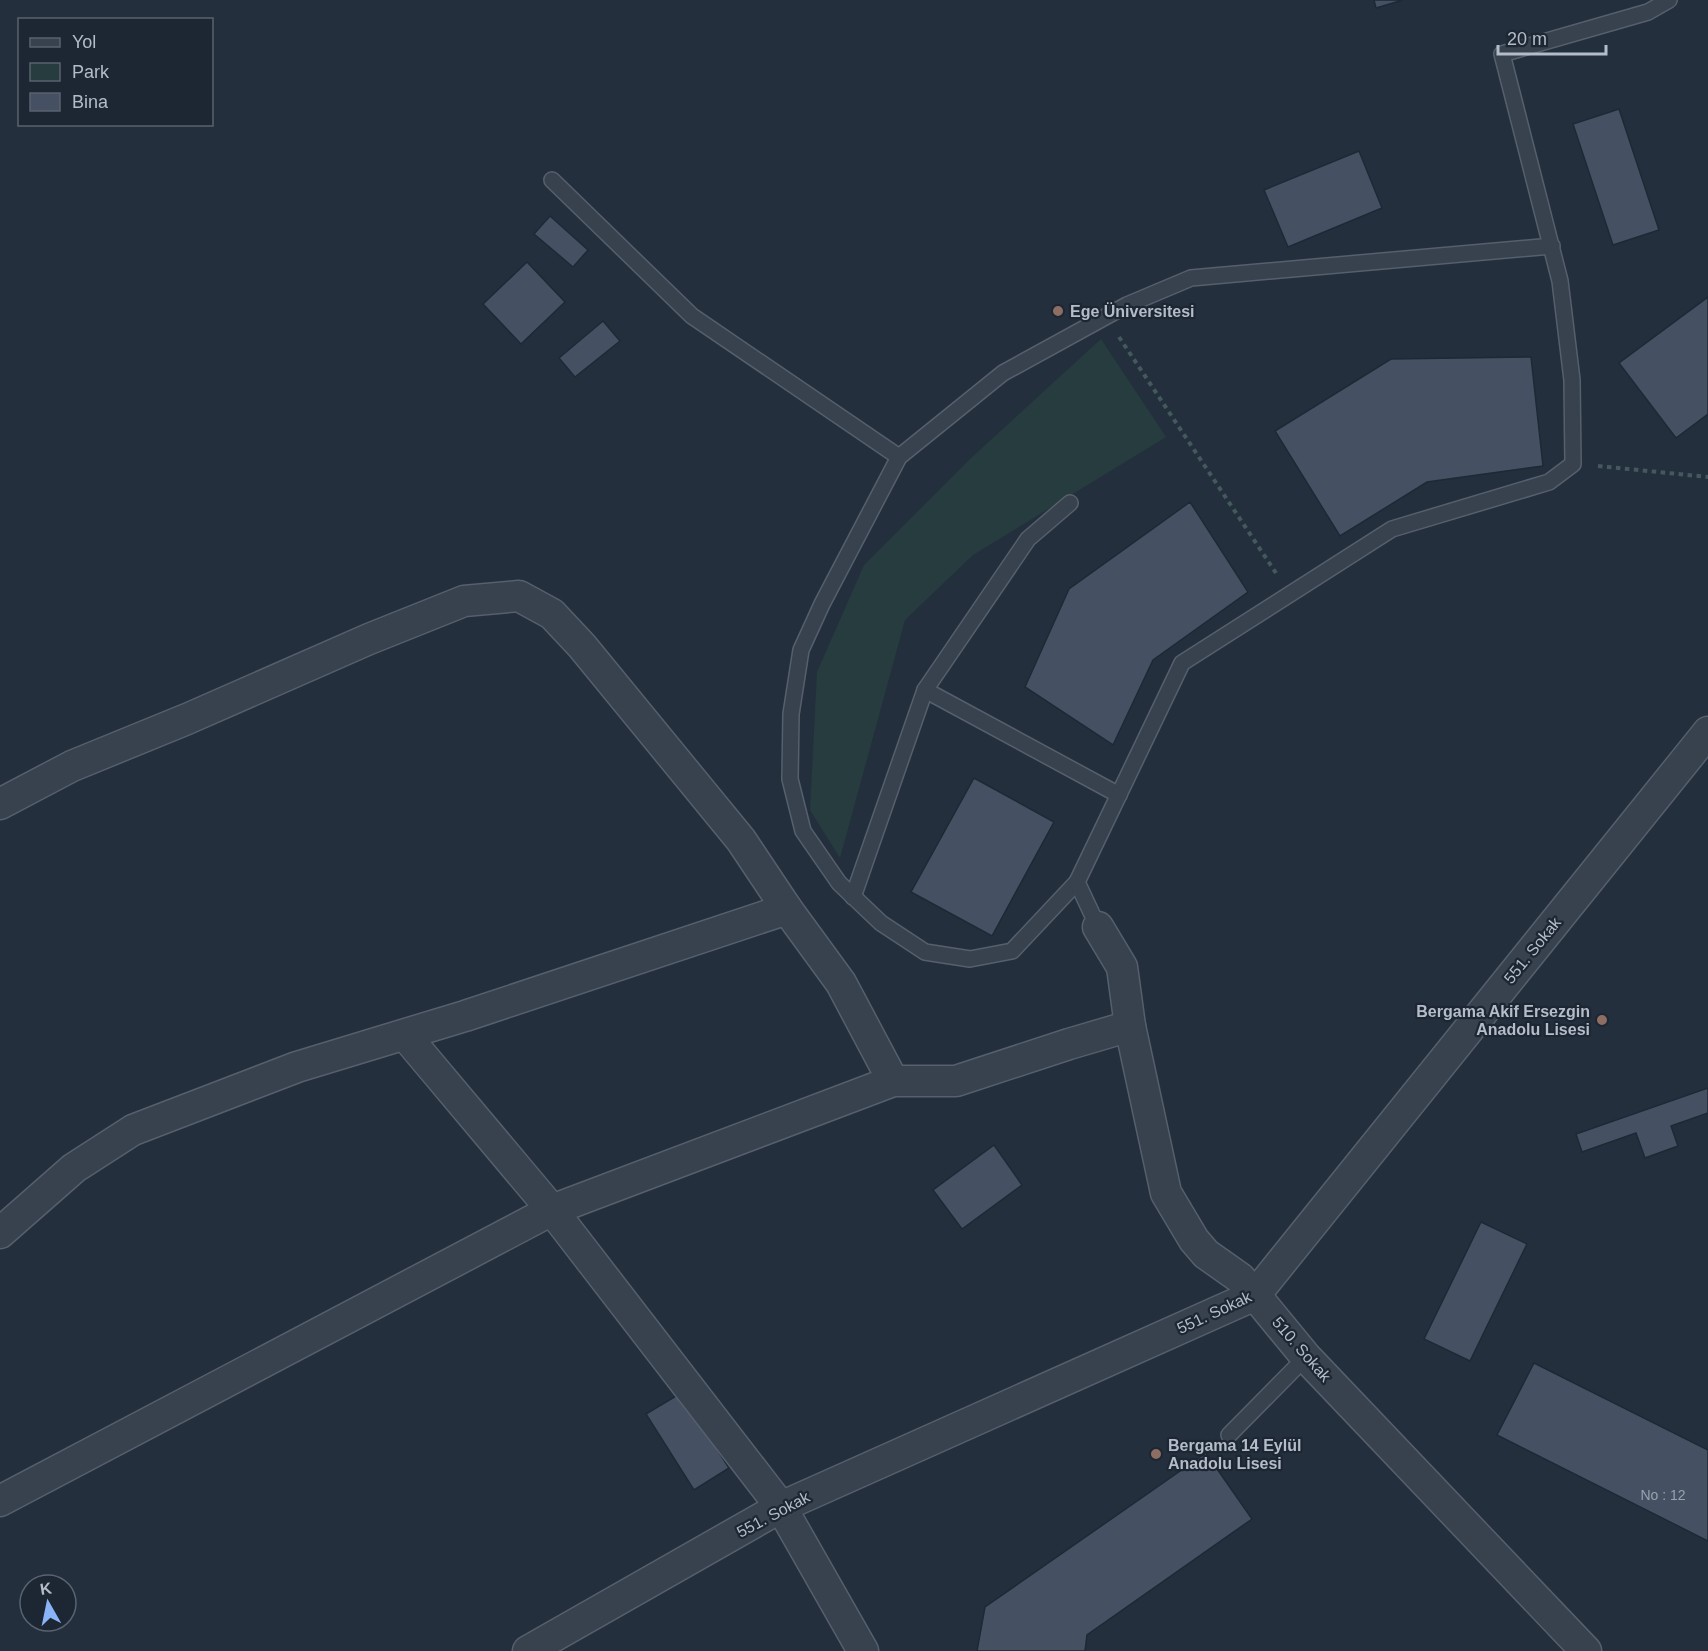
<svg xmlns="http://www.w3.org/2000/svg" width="1708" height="1651" viewBox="0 0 1708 1651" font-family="Arial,sans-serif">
  <rect width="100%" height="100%" fill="#242f3e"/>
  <path fill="#263c3f" d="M1101 339 1166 437 973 555 905 620 840 858 810 810 817 672 864 565 971 458Z"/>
  <g fill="#455162" stroke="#1f2835" stroke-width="1.5">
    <path d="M1374 0H1403L1376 8Z"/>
    <path d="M1619 109 1659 230 1613 245 1573 124Z"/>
    <path d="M1359 151 1382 208 1288 247 1264 190Z"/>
    <path d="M550 216 588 250 573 267 534 234Z"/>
    <path d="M527 262 565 302 521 344 483 304Z"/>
    <path d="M1708 297V414L1676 438 1619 363Z"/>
    <path d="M603 321 620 341 575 377 559 358Z"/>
    <path d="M1531 357 1543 466 1427 482 1340 536 1275 431 1391 359Z"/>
    <path d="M1190 502 1248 592 1153 660 1113 745 1025 687 1069 589Z"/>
    <path d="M974 778 1054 822 992 936 911 892Z"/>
    <path d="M1708 1088V1113L1671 1126 1678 1146 1645 1158 1636 1133 1582 1152 1576 1134Z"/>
    <path d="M994 1145 1022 1185 962 1229 933 1190Z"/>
    <path d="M1481 1222 1527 1244 1470 1361 1424 1339Z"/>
    <path d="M1534 1363 1708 1450V1541L1497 1435Z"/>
    <path d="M681 1393 729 1468 694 1490 646 1414Z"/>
    <path d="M1206 1453 1252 1519 1087 1635 1085 1651H977L985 1607Z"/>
  </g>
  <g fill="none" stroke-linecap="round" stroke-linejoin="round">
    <g stroke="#565f6c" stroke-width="18">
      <g id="service">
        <path d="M552 180 692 316 899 457"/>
        <path d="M925 690 1119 795"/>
        <path d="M1077 882 1012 951 970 959 925 952 881 923 839 883 803 831 790 779 791 714 801 650 822 604 899 457 1003 373 1127 305 1191 278 1552 246"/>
        <path d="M853 897 925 690 1028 539 1070 503"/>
        <path d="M1098 927 1077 882 1182 663 1392 529 1549 482 1573 464 1572 380 1560 281 1502 54 1648 12 1669 0"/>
        <path d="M1229 1435 1306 1357"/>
      </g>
    </g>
    <g stroke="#565f6c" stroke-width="33">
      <g id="minor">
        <path d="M0 804 72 766 187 719 369 639 464 601 519 596 552 614 582 646 741 840 787 909 841 983 893 1081"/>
        <path d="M1098 927 1122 967 1130 1026 1166 1193 1194 1240 1206 1254 1240 1278 1255 1295 1306 1357 1586 1651"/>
        <path d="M405 1035 552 1210 781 1507 863 1651"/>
        <path d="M0 1233 74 1168 133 1130 297 1067 465 1016 787 909"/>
        <path d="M0 1501 552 1210 893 1081H956L1069 1044 1130 1026"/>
        <path d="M528 1651 781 1507 1255 1295 1708 732"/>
      </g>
    </g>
    <g stroke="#44595c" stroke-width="4" stroke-dasharray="4.5 4.5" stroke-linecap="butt">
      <path d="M1119 337 1276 573"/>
      <path d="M1598 466 1708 477"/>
    </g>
    <use href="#service" stroke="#38414e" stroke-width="15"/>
    <use href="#minor" stroke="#38414e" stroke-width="30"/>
  </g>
  <g fill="#8d6e63" stroke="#1d2633" stroke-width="2">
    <circle cx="1058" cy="311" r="6"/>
    <circle cx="1602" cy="1020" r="6"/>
    <circle cx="1156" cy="1454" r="6"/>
  </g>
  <g text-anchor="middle" stroke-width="4.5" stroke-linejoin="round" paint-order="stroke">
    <g font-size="14" fill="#98a1af">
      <text x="1663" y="1500">No : 12</text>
    </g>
    <g font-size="16" font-weight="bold" fill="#b4bcc9" stroke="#1d2633" text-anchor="start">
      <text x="1070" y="317">Ege Üniversitesi</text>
      <text x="1590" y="1017" text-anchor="end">Bergama Akif Ersezgin<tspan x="1590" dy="18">Anadolu Lisesi</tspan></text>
      <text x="1168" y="1451">Bergama 14 Eylül<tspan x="1168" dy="18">Anadolu Lisesi</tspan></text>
    </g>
    <g font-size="16" fill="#b4bcc9" stroke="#1d2633">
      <text transform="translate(1532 950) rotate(-51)" y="6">551. Sokak</text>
      <text transform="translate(1214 1312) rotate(-25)" y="6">551. Sokak</text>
      <text transform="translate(1302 1349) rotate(49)" y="6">510. Sokak</text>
      <text transform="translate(773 1514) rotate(-28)" y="6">551. Sokak</text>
    </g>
  </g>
  <rect x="18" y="18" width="195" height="108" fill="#1d2633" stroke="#59626f" stroke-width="1.5"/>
  <rect x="30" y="38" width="30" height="9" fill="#38414e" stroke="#59626f" stroke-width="1.5"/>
  <text x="72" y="48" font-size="18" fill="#b4bcc9">Yol</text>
  <rect x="30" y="63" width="30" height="18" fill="#263c3f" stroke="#59626f" stroke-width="1.5"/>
  <text x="72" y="78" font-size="18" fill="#b4bcc9">Park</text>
  <rect x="30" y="93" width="30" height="18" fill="#455162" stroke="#59626f" stroke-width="1.5"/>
  <text x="72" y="108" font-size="18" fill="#b4bcc9">Bina</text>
  <g transform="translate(48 1603) rotate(351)"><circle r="28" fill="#1d2633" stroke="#59626f" stroke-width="1.5"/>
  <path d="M0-4.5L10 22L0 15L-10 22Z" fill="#8ab4f8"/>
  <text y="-9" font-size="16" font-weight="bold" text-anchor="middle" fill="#b4bcc9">K</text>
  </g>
  <path d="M1498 45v9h108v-9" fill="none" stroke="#b4bcc9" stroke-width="3"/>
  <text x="1507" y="45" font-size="18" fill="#b4bcc9" stroke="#1d2633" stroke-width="4.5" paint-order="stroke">20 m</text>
</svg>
